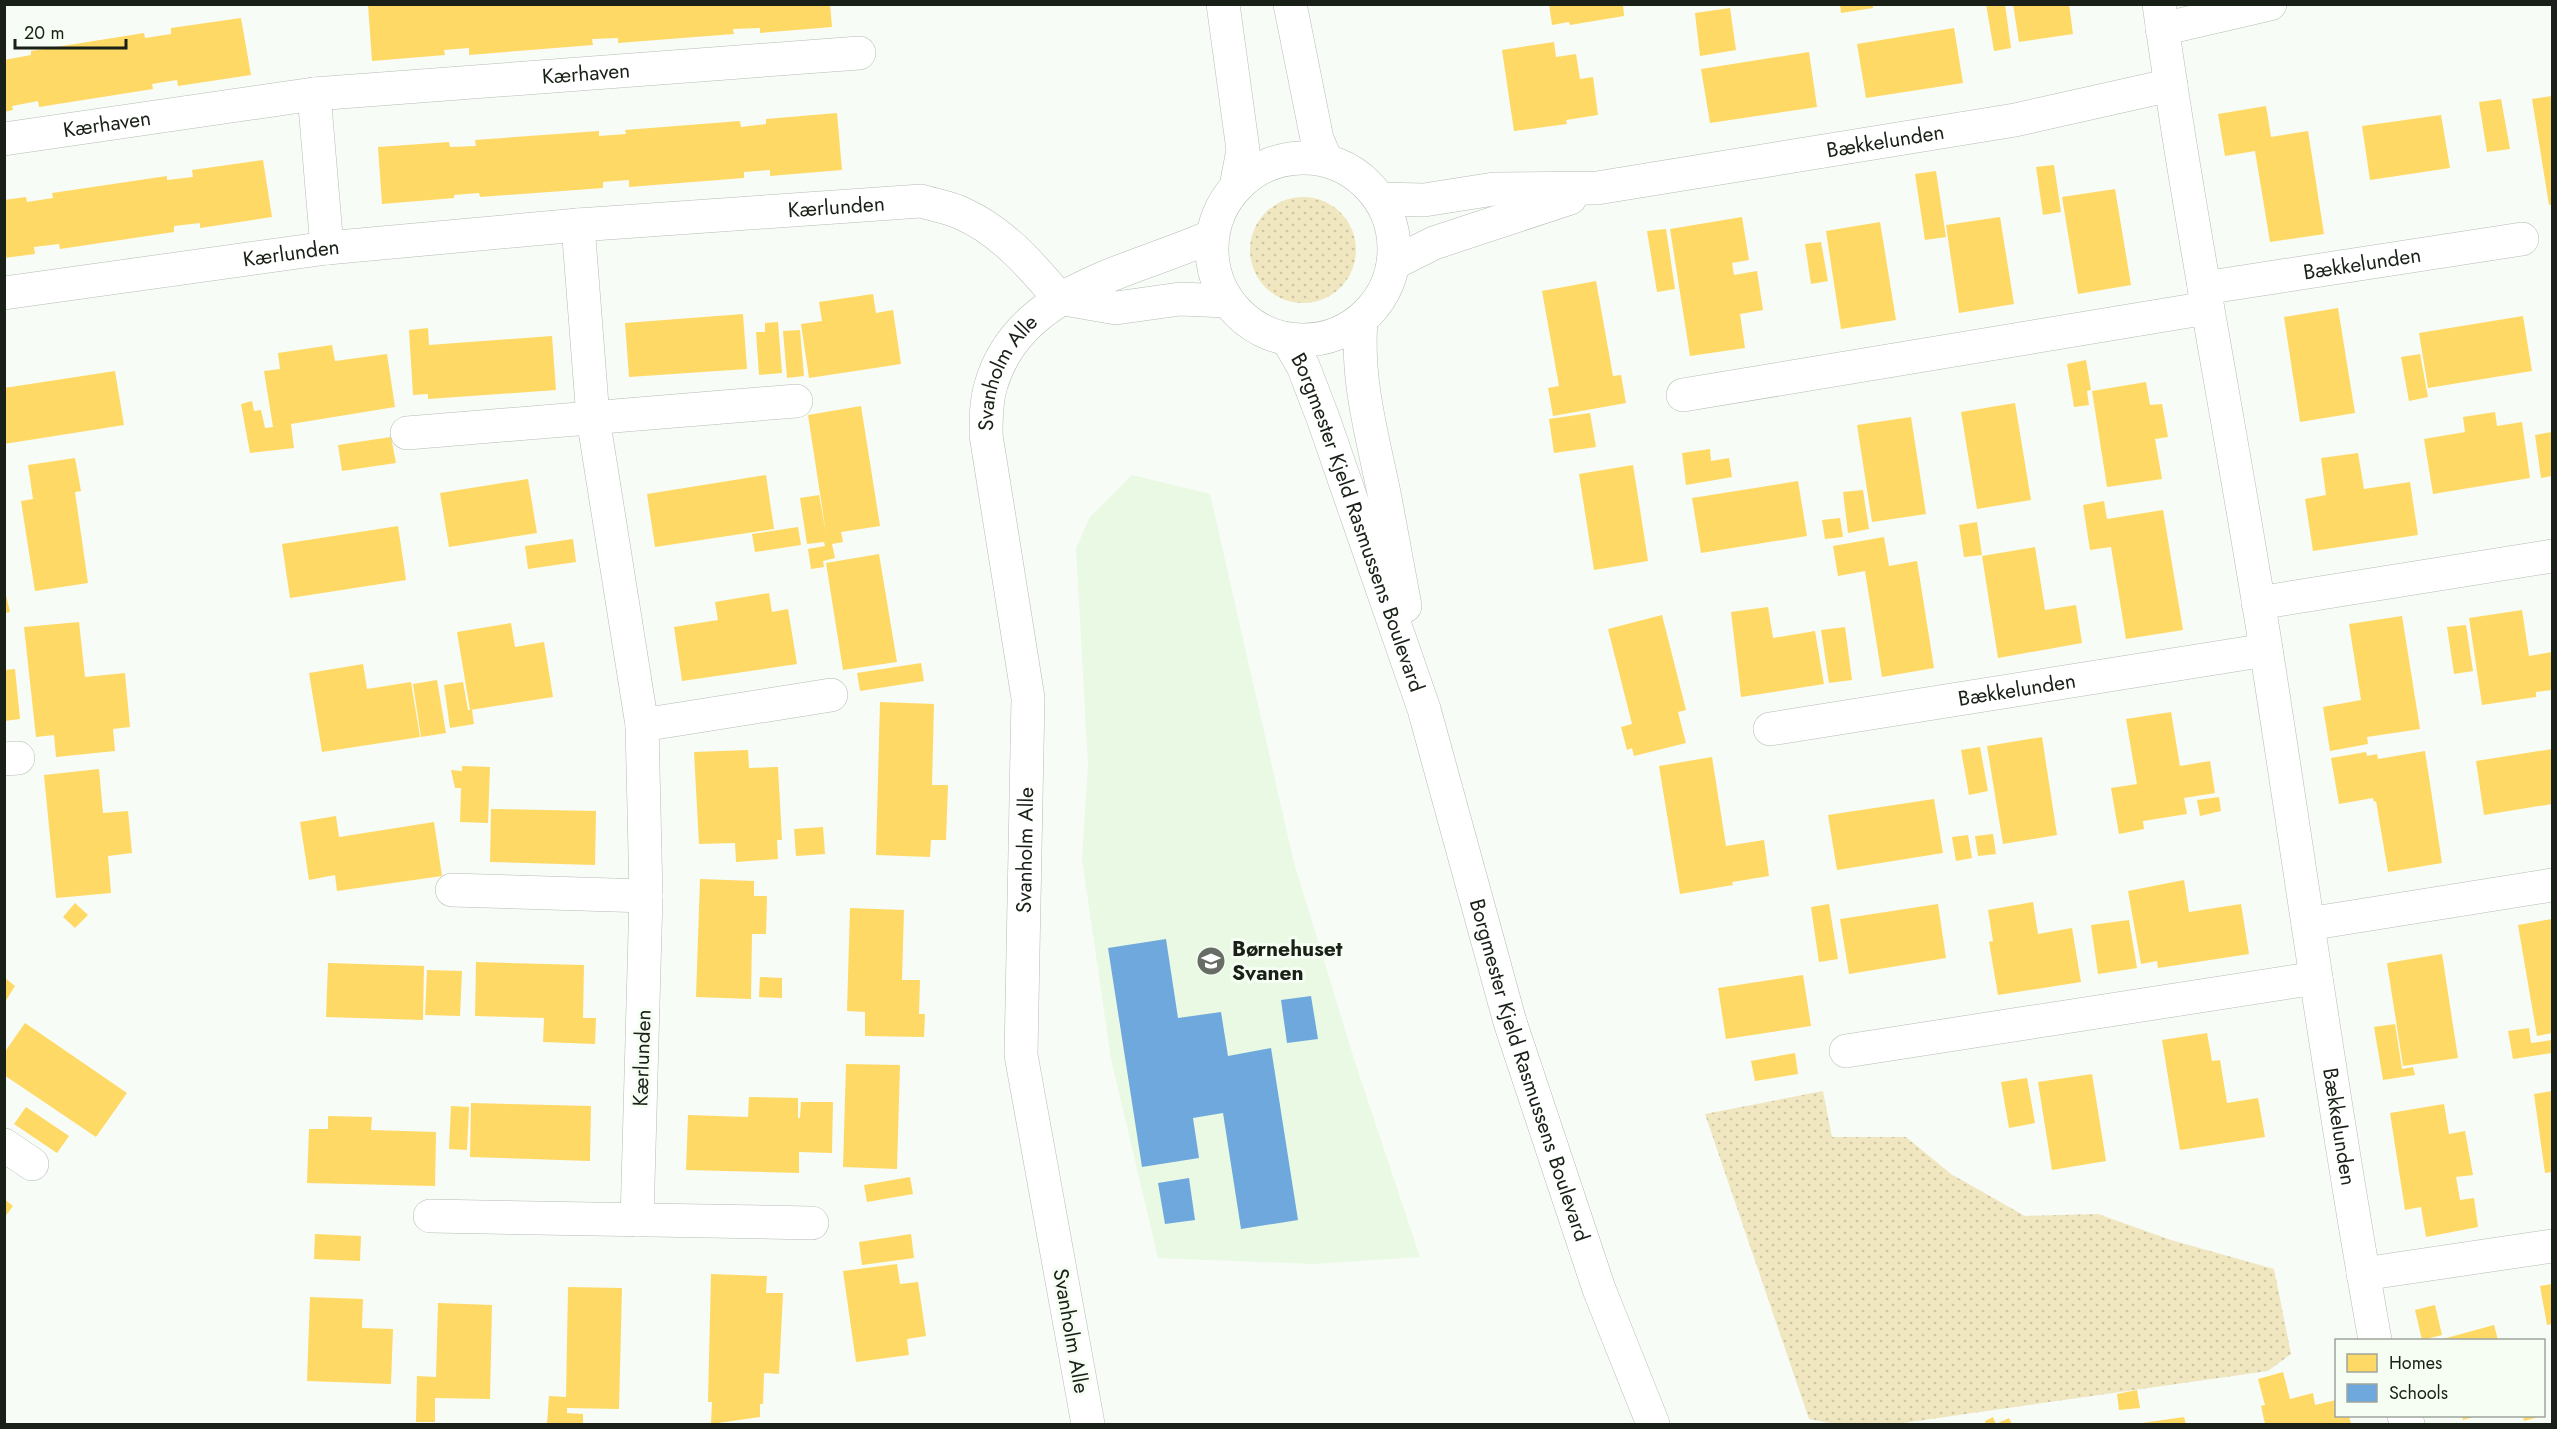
<svg xmlns="http://www.w3.org/2000/svg" width="2557" height="1429" viewBox="0 0 2557 1429" font-family="Jost,sans-serif">
  <defs>
    <pattern id="grass-dots" width="8" height="8" patternUnits="userSpaceOnUse" patternTransform="scale(1.5)"><rect width="8" height="8" fill="#f0e7c1"/><path d="M2 2h.1M6 6h.1" fill="none" stroke="#cdc6a5" stroke-width="1.8" stroke-linecap="round"/></pattern>
  </defs>
  <rect width="100%" height="100%" fill="#f7fcf6"/>
  <path fill="#e9f9e4" d="M1132 475 1210 494 1294 863 1355 1062 1420 1257 1313 1264 1158 1258 1111 1059 1082 859 1088 766 1076 548 1090 517Z"/>
  <g fill="url(#grass-dots)">
    <circle cx="1303" cy="250" r="53"/>
    <path d="M1823 1091 1832 1137H1906L1951 1174 2025 1216 2098 1214 2171 1240 2274 1269 2291 1354 2268 1371 1896 1424H1835L1809 1419 1705 1114Z"/>
  </g>
  <g fill="#ffd966">
    <path d="M830 4 832 27 760 33V28L733 29 734 34 618 43V38L592 39 593 45 469 55V48L444 50 445 55 372 61 368 5Z"/>
    <path d="M1549 4H1623L1624 16 1570 25 1569 22 1552 25Z"/>
    <path d="M1840 4H1873V8L1841 13Z"/>
    <path d="M1986 4H2005L2011 48 1994 51Z"/>
    <path d="M2013 4H2069L2073 34 2019 42Z"/>
    <path d="M1730 8 1736 50 1700 56 1695 13Z"/>
    <path d="M241 18 251 75 178 86 177 80 152 84 153 89 39 107 38 101 12 106 13 110 4 112V60L31 55V51L144 33 145 38 171 34V28Z"/>
    <path d="M1954 28 1963 83 1866 98 1857 44Z"/>
    <path d="M1554 42 1556 57 1576 54 1580 79 1593 77 1598 115 1566 120 1567 124 1514 131 1502 50Z"/>
    <path d="M1809 52 1817 107 1710 123 1701 69Z"/>
    <path d="M2552 96V204L2549 205 2532 99Z"/>
    <path d="M2501 99 2510 149 2487 152 2479 102Z"/>
    <path d="M2266 106 2271 137 2308 131 2324 234 2270 242 2255 151 2225 156 2218 114Z"/>
    <path d="M837 113 842 170 770 176V170L744 172V178L629 187V180L614 181 603 182V188L480 197 479 193 454 195V198L382 204 378 147 449 142 450 147 476 146 475 140 599 131V136L626 134 625 130 740 121 741 127 766 124V119Z"/>
    <path d="M2441 115 2450 168 2370 180 2362 126Z"/>
    <path d="M263 160 272 217 200 228V223L174 226V232L60 249 59 244 34 247 35 254 4 258V200L26 197 27 202 53 198 52 193 167 176V180L193 177 192 170Z"/>
    <path d="M2054 165 2061 212 2043 215 2036 167Z"/>
    <path d="M1936 171 1946 237 1925 240 1915 174Z"/>
    <path d="M2115 189 2131 285 2078 294 2062 197Z"/>
    <path d="M1742 217 1749 260 1732 263 1734 275 1757 271 1763 310 1740 314 1745 348 1690 356 1670 229Z"/>
    <path d="M2000 217 2014 304 1959 313 1946 225Z"/>
    <path d="M1880 222 1896 320 1841 329 1826 231Z"/>
    <path d="M1666 229 1675 289 1657 292 1647 231Z"/>
    <path d="M1821 242 1828 281 1811 284 1805 244Z"/>
    <path d="M1596 281 1613 376 1621 375 1626 403 1553 416 1548 388 1559 386 1542 291Z"/>
    <path d="M873 294 876 313 893 310 901 364 809 378 801 324 822 321 819 302Z"/>
    <path d="M2338 308 2355 413 2300 422 2284 317Z"/>
    <path d="M743 314 747 369 629 377 625 323Z"/>
    <path d="M2523 316 2532 371 2428 388 2419 333Z"/>
    <path d="M778 322 782 373 759 375 756 332H765V323Z"/>
    <path d="M428 328 429 345 552 336 556 390 428 399V394L413 395 409 330Z"/>
    <path d="M800 330 804 376 787 378 783 331Z"/>
    <path d="M332 345 335 361 387 354 395 407 291 424 294 448 250 453 241 404 252 401 254 411 261 410 265 428 273 427 264 371 280 369 278 353Z"/>
    <path d="M2420 354 2428 397 2409 401 2401 357Z"/>
    <path d="M2086 360 2091 390 2087 391 2089 405 2074 407 2067 364Z"/>
    <path d="M115 371 124 425 4 444V388Z"/>
    <path d="M2146 382 2150 405 2162 404 2168 437 2155 439 2162 479 2107 487 2092 391Z"/>
    <path d="M2015 403 2031 500 1977 509 1961 412Z"/>
    <path d="M861 406 880 526 841 532 843 542 832 544 835 558 823 561 824 567 811 569 808 549 825 546 824 542 807 544 800 498 819 495 826 533 808 415Z"/>
    <path d="M2495 412 2497 426 2522 422 2530 478 2433 494 2424 439 2465 432 2463 417Z"/>
    <path d="M1590 413 1596 447 1554 453 1549 419Z"/>
    <path d="M1911 417 1926 514 1872 522 1857 425Z"/>
    <path d="M2552 432V476L2541 478 2535 435Z"/>
    <path d="M391 437 396 463 342 471 338 445Z"/>
    <path d="M1710 449 1711 461 1729 458 1732 477 1686 485 1682 453Z"/>
    <path d="M2358 453 2364 489 2410 482 2418 535 2313 551 2305 499 2326 495 2321 458Z"/>
    <path d="M75 458 81 491 75 492 88 583 35 591 21 501 33 499 28 465Z"/>
    <path d="M1633 465 1648 561 1594 570 1579 474Z"/>
    <path d="M766 475 774 529 655 547 647 494Z"/>
    <path d="M528 479 537 533 449 547 440 493Z"/>
    <path d="M1798 481 1807 536 1701 553 1692 498Z"/>
    <path d="M1863 490 1869 529 1848 533 1843 492Z"/>
    <path d="M2104 501 2107 519 2163 510 2183 630 2126 639 2111 547 2090 550 2083 505Z"/>
    <path d="M1840 518 1843 537 1825 539 1822 520Z"/>
    <path d="M1977 522 1982 555 1964 557 1959 525Z"/>
    <path d="M398 526 406 580 290 598 282 544Z"/>
    <path d="M798 527 801 545 755 552 752 534Z"/>
    <path d="M1884 537 1889 566 1917 561 1934 668 1882 677 1865 571 1838 576 1833 546Z"/>
    <path d="M573 539 576 562 528 569 525 546Z"/>
    <path d="M2035 547 2045 610 2076 605 2082 643 1998 658 1982 556Z"/>
    <path d="M879 554 897 662 843 670 826 563Z"/>
    <path d="M4 586 10 612 4 613Z"/>
    <path d="M769 593 772 612 788 609 797 664 682 681 674 627 718 620 715 602Z"/>
    <path d="M1768 607 1773 638 1815 631 1824 684 1741 697 1731 612Z"/>
    <path d="M2522 610 2529 656 2552 652V690L2536 692V697L2482 705 2469 618Z"/>
    <path d="M1662 615 1686 710 1678 712 1686 743 1634 756 1632 748 1627 750 1621 727 1632 724 1608 629Z"/>
    <path d="M2402 616 2420 729 2367 737 2368 744 2330 751 2323 707 2361 700 2349 624Z"/>
    <path d="M79 622 85 677 125 673 130 727 113 729 115 751 56 757 54 735 36 737 24 627Z"/>
    <path d="M511 623 515 647 544 642 553 697 470 710 457 632Z"/>
    <path d="M2466 625 2473 671 2454 674 2447 627Z"/>
    <path d="M1845 627 1852 680 1829 683 1821 630Z"/>
    <path d="M921 663 924 681 860 691 857 673Z"/>
    <path d="M363 664 367 689 411 682 420 737 322 752 309 673Z"/>
    <path d="M15 669 20 719 4 721V670Z"/>
    <path d="M437 680 446 733 421 737 413 684Z"/>
    <path d="M463 682 468 710H472L474 724 450 728 444 685Z"/>
    <path d="M880 702 934 704 932 785H948L946 840H931L930 857 876 855Z"/>
    <path d="M2171 712 2180 766 2210 761 2215 793 2184 798 2187 814 2143 821 2144 829 2119 834 2111 788 2137 784 2126 719Z"/>
    <path d="M2042 737 2057 835 2003 844 1987 746Z"/>
    <path d="M1980 747 1988 791 1969 795 1961 750Z"/>
    <path d="M2552 749V804L2484 815 2476 761Z"/>
    <path d="M748 750 749 768 778 767 782 840H777L778 859 736 862 735 843 699 844 694 752Z"/>
    <path d="M2425 751 2442 863 2388 872 2376 801 2374 802 2373 798 2339 804 2331 758 2366 752 2367 756 2377 754 2378 759Z"/>
    <path d="M1712 757 1726 846 1764 840 1769 876 1732 882 1733 885 1680 894 1659 766Z"/>
    <path d="M462 766 490 767 488 823 460 822 461 788H455L451 770 462 771Z"/>
    <path d="M99 769 103 813 128 811 132 853 108 856 111 893 56 898 44 775Z"/>
    <path d="M2219 797 2221 811 2200 816 2197 800Z"/>
    <path d="M1934 799 1943 853 1837 870 1828 815Z"/>
    <path d="M491 809 596 811 595 865 490 862Z"/>
    <path d="M336 816 339 837 434 822 442 876 337 891 335 875 309 880 300 822Z"/>
    <path d="M823 827 825 854 796 856 794 829Z"/>
    <path d="M1993 834 1996 854 1978 856 1975 836Z"/>
    <path d="M1968 835 1972 858 1956 861 1952 837Z"/>
    <path d="M700 879 754 881V896H767L766 934H752L751 999 696 997Z"/>
    <path d="M2184 880 2189 912 2241 904 2249 954 2158 968 2157 961 2141 964 2128 891Z"/>
    <path d="M2033 902 2038 934 2072 928 2081 982 1998 995 1989 942 1993 941 1988 910Z"/>
    <path d="M75 903 88 915 75 928 63 917Z"/>
    <path d="M1829 904 1838 959 1819 962 1811 907Z"/>
    <path d="M1938 904 1946 958 1849 974 1840 919Z"/>
    <path d="M850 908 904 910 902 980H920L919 1014H925L924 1037 865 1036V1012L847 1011Z"/>
    <path d="M2552 919V1033L2537 1036 2518 925Z"/>
    <path d="M2129 920 2137 968 2098 974 2091 925Z"/>
    <path d="M2442 954 2458 1058 2403 1066 2387 963Z"/>
    <path d="M476 962 584 965 583 1018H596L595 1044 543 1042 544 1018 475 1016Z"/>
    <path d="M328 963 424 966 423 1020 326 1017Z"/>
    <path d="M427 970 462 971 460 1016 425 1015Z"/>
    <path d="M1803 975 1811 1026 1726 1039 1718 988Z"/>
    <path d="M760 977 782 978V998L759 997Z"/>
    <path d="M5 978 15 986 5 1002Z"/>
    <path d="M25 1023 127 1093 96 1137 4 1075V1053Z"/>
    <path d="M2395 1024 2402 1069 2413 1067 2415 1075 2383 1080 2374 1027Z"/>
    <path d="M2529 1028 2531 1043 2552 1040V1053L2513 1059 2508 1031Z"/>
    <path d="M2207 1033 2212 1061 2220 1060 2227 1103 2258 1098 2265 1137 2180 1150 2162 1040Z"/>
    <path d="M1795 1053 1798 1074 1755 1081 1751 1061Z"/>
    <path d="M846 1064 900 1065 897 1169 843 1167Z"/>
    <path d="M2092 1074 2106 1161 2052 1170 2038 1082Z"/>
    <path d="M2027 1078 2035 1123 2009 1128 2001 1082Z"/>
    <path d="M2552 1091V1172L2545 1173 2534 1094Z"/>
    <path d="M749 1097 798 1098V1118H800L801 1102H833L832 1153 799 1152V1173L686 1170 688 1115 748 1117Z"/>
    <path d="M471 1103 591 1106 590 1161 470 1157Z"/>
    <path d="M2444 1104 2449 1134 2465 1131 2473 1175 2456 1177 2460 1200 2474 1198 2478 1227 2426 1237 2421 1207 2405 1210 2390 1113Z"/>
    <path d="M451 1106 469 1107 467 1150 449 1149Z"/>
    <path d="M26 1107 69 1136 57 1153 14 1124Z"/>
    <path d="M328 1116 372 1117 371 1130 436 1132 435 1186 307 1183 309 1129H328Z"/>
    <path d="M910 1177 913 1194 867 1202 864 1185Z"/>
    <path d="M4 1199 13 1206 4 1218Z"/>
    <path d="M315 1234 361 1236 360 1261 314 1259Z"/>
    <path d="M911 1234 914 1258 862 1265 859 1242Z"/>
    <path d="M897 1264 900 1284 918 1282 926 1336 907 1339 909 1355 856 1362 843 1271Z"/>
    <path d="M711 1274 767 1276 766 1293H783L779 1374 764 1373 763 1404H760V1417L711 1424 712 1402H708Z"/>
    <path d="M2552 1284V1324L2547 1325 2540 1286Z"/>
    <path d="M568 1287 622 1288 619 1409 567 1408V1413L583 1414V1424H547L549 1396 566 1397Z"/>
    <path d="M310 1297 363 1299 362 1328 393 1329 391 1384 307 1381Z"/>
    <path d="M438 1303 492 1305 490 1399 435 1398V1422H416L417 1376 436 1377Z"/>
    <path d="M2435 1305 2442 1335 2422 1340 2415 1310Z"/>
    <path d="M2494 1325 2498 1340H2439Z"/>
    <path d="M2283 1372 2290 1399 2313 1393 2315 1405 2336 1400V1416H2349L2351 1424H2265L2261 1406 2265 1405 2258 1379Z"/>
    <path d="M2137 1390 2140 1408 2119 1410 2117 1394Z"/>
    <path d="M2462 1416H2477L2463 1420Z"/>
    <path d="M2523 1416H2542L2524 1421Z"/>
    <path d="M1993 1417 1996 1424H1986L1985 1421Z"/>
    <path d="M2184 1417 2186 1424H2142V1423Z"/>
    <path d="M2009 1418 2012 1424H1996Z"/>
  </g>
  <g fill="#6fa8dc">
    <path d="M1166 939 1178 1018 1221 1012 1228 1056 1271 1048 1298 1220 1241 1229 1223 1113 1193 1118 1199 1158 1142 1167 1108 948Z"/>
    <path d="M1311 996 1318 1039 1287 1043 1281 1000Z"/>
    <path d="M1189 1178 1195 1220 1165 1224 1158 1183Z"/>
  </g>
  <g fill="none" stroke-linecap="round" stroke-linejoin="round">
    <g stroke="#b6bcb5" stroke-width="34">
      <g id="minor">
        <path id="s1" d="M2159 4C2189 220 2232 434 2266 649 2302 879 2334 1111 2375 1340"/>
        <path d="M2162 29 2270 4"/>
        <path d="M314 94 327 248"/>
        <path id="s2" d="M4 139 314 94 859 53"/>
        <path id="s3" d="M1380 199 1424 200 1494 189 1597 188 2015 120 2171 85"/>
        <path d="M578 225 593 418 642 725 646 896 637 1220"/>
        <path d="M1394 263 1434 243 1570 198"/>
        <path id="s4" d="M2204 288 2522 239"/>
        <path id="s5" d="M4 293 327 248 578 225 921 201C934 205 949 207 961 213 1002 231 1031 265 1059 298"/>
        <path d="M1059 298 1116 308 1180 299 1227 301"/>
        <path d="M1683 395 2207 308"/>
        <path d="M407 433 796 401"/>
        <path d="M2258 603 2552 556"/>
        <path d="M642 725 831 695"/>
        <path id="s6" d="M1770 729 2266 650"/>
        <path d="M4 759 18 758"/>
        <path d="M452 890 646 896"/>
        <path d="M2308 924 2552 885"/>
        <path d="M1846 1051 2316 978"/>
        <path d="M4 1145 32 1164"/>
        <path d="M430 1216 812 1223"/>
        <path d="M2363 1274 2552 1246"/>
        <path d="M2404 1416 2408 1424"/>
        <path id="s7" d="M1088 1424 1021 1055 1028 698 986 435C986 419 986 401 991 385 1019 288 1133 272 1212 236"/>
      </g>
    </g>
    <g stroke="#b6bcb5" stroke-width="34">
      <g id="tertiary">
        <path d="M1223 4 1243 150 1236 187"/>
        <path d="M1290 4 1317 139 1326 160"/>
        <circle cx="1303" cy="249" r="91"/>
        <path d="M1361 321C1356 382 1373 438 1385 498 1392 534 1398 570 1405 606"/>
        <path id="s8" d="M1288 340 1303 366 1323 418 1424 709 1510 1022 1599 1289 1653 1424"/>
      </g>
    </g>
    <use href="#minor" stroke="#fefffe" stroke-width="33"/>
    <use href="#tertiary" stroke="#fefffe" stroke-width="33"/>
  </g>
  <defs>
    <g id="school-disc" transform="scale(1.5)"><circle r="9.5" fill="#676d65" stroke="#f6fef4"/><path d="M0-5L7-2L0 1L-7-2ZM-4 1L0 2.5L4 1V4Q0 6-4 4Z" fill="#fff"/></g>
  </defs>
  <g fill-rule="evenodd">
    <use href="#school-disc" x="1211" y="961"/>
  </g>
  <g text-anchor="middle" stroke-width="6" stroke-linejoin="round" paint-order="stroke">
    <g font-size="21" fill="#192017" stroke="#f6fef4">
      <text dy="7" stroke="none"><textPath href="#s2" startOffset="586">Kærhaven</textPath></text>
      <text dy="7" stroke="none"><textPath href="#s2" startOffset="104">Kærhaven</textPath></text>
      <text dy="7" stroke="none"><textPath href="#s3" startOffset="510">Bækkelunden</textPath></text>
      <text dy="7" stroke="none"><textPath href="#s5" startOffset="837">Kærlunden</textPath></text>
      <text dy="7" stroke="none"><textPath href="#s5" startOffset="290">Kærlunden</textPath></text>
      <text dy="7" stroke="none"><textPath href="#s4" startOffset="160">Bækkelunden</textPath></text>
      <text dy="7" stroke="none"><textPath href="#s7" startOffset="1066">Svanholm Alle</textPath></text>
      <text dy="7" stroke="none"><textPath href="#s8" startOffset="196">Borgmester Kjeld Rasmussens Boulevard</textPath></text>
      <text dy="7" stroke="none"><textPath href="#s6" startOffset="250">Bækkelunden</textPath></text>
      <text dy="7" stroke="none"><textPath href="#s7" startOffset="580">Svanholm Alle</textPath></text>
      <text transform="translate(642 1058) rotate(-88)" y="7">Kærlunden</text>
      <text dy="7" stroke="none"><textPath href="#s8" startOffset="770">Borgmester Kjeld Rasmussens Boulevard</textPath></text>
      <text dy="7" stroke="none"><textPath href="#s1" startOffset="1137">Bækkelunden</textPath></text>
      <text transform="translate(1071 1331) rotate(80)" y="7">Svanholm Alle</text>
    </g>
    <g font-size="21" font-weight="bold" fill="#192017" stroke="#f6fef4" text-anchor="start">
      <text x="1232" y="956">Børnehuset<tspan x="1232" dy="24">Svanen</tspan></text>
    </g>
  </g>
  <rect width="2557" height="1429" fill="none" stroke="#192017" stroke-width="12"/>
  <rect x="2335" y="1339" width="210" height="78" fill="#f6fef4" stroke="#9ea59c" stroke-width="1.5"/>
  <rect x="2347" y="1354" width="30" height="18" fill="#ffd966" stroke="#9ea59c" stroke-width="1.5"/>
  <text x="2389" y="1369" font-size="18" fill="#192017">Homes</text>
  <rect x="2347" y="1384" width="30" height="18" fill="#6fa8dc" stroke="#9ea59c" stroke-width="1.5"/>
  <text x="2389" y="1399" font-size="18" fill="#192017">Schools</text>
  <path d="M15 39v9h111v-9" fill="none" stroke="#192017" stroke-width="3"/>
  <text x="24" y="39" font-size="18" fill="#192017" stroke="#f6fef4" stroke-width="4.5" paint-order="stroke">20 m</text>
</svg>
